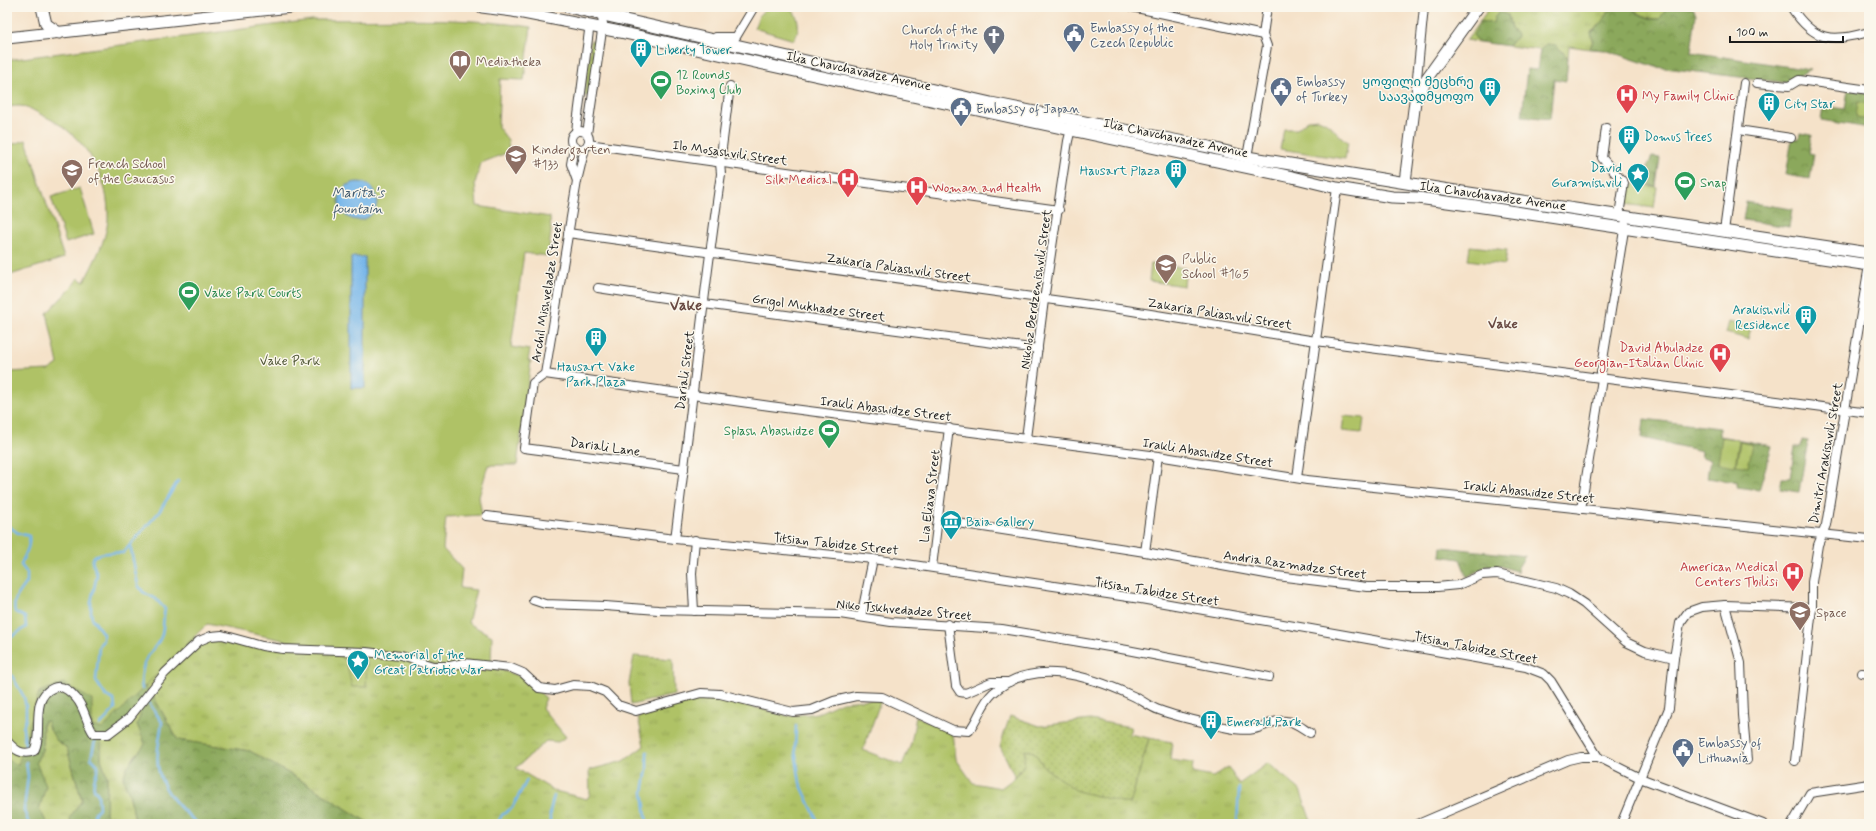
<svg xmlns="http://www.w3.org/2000/svg" width="1876" height="831" viewBox="0 0 1876 831" font-family="Mynerve,'Noto Sans Georgian',sans-serif">
  <defs>
    <pattern id="grass-tufts" width="24" height="20" patternUnits="userSpaceOnUse"><rect width="24" height="20" fill="#afc266"/><path d="M3 7l-1-3M5 7V3M7 7l1-3M15 17l-1-3M17 17v-4M19 17l1-3" fill="none" stroke="#96a658"/></pattern>
    <pattern id="forest-crowns" width="20" height="18" patternUnits="userSpaceOnUse"><rect width="20" height="18" fill="#8ba85b"/><path d="M2 6a3 3 0 1 1 6 0M12 15a3 3 0 1 1 6 0" fill="none" stroke="#71884a"/></pattern>
    <pattern id="garden-dots" width="8" height="8" patternUnits="userSpaceOnUse"><rect width="8" height="8" fill="#afc266"/><path d="M2 2h.1M6 6h.1" fill="none" stroke="#96a658" stroke-width="1.8" stroke-linecap="round"/></pattern>
  </defs>
  <rect width="100%" height="100%" fill="#fbf7ec"/>
  <filter id="ink" filterUnits="userSpaceOnUse"><feTurbulence type="fractalNoise" baseFrequency=".025" numOctaves="2"/><feDisplacementMap in="SourceGraphic" scale="8" xChannelSelector="R" yChannelSelector="G"/><feConvolveMatrix kernelMatrix="1 2 1 2 8 2 1 2 1" color-interpolation-filters="sRGB"/></filter>
  <filter id="wash" filterUnits="userSpaceOnUse"><feTurbulence type="fractalNoise" baseFrequency=".012" numOctaves="4" result="noise"/><feDisplacementMap in="SourceGraphic" scale="16" xChannelSelector="R" yChannelSelector="G"/><feGaussianBlur stdDeviation="0.9" result="paint"/><feColorMatrix in="noise" values="0 0 0 0 0 0 0 0 0 0 0 0 0 0 0 0 0 1.4 0 .05"/><feComposite in="paint" operator="in"/></filter>
  <g filter="url(#wash)">
    <rect width="100%" height="100%" fill="#f5e2c9"/>
    <g fill="url(#grass-tufts)" stroke="#666f41">
      <path d="M1490 7H1616L1608 12 1598 27 1591 32 1593 40 1590 49 1569 46 1568 58 1561 50 1547 44 1540 50 1509 46 1517 36 1511 29 1508 15 1493 23H1488L1474 35 1479 42 1466 40Z"/>
      <path d="M1630 7H1667L1660 19C1647 19 1640 14 1630 7Z"/>
      <path d="M591 40 598 42 590 96H584Z"/>
      <path d="M191 637 224 641 337 645 367 654 464 663 494 668 523 677 546 698 542 708 566 737 558 742 546 741 516 768 548 787 551 790 587 799 590 794 589 770 624 761 644 746 638 717 646 711 697 697H712L789 716 818 713 842 702 873 699 881 700 863 750 902 765 911 744 916 716 953 732 956 759 973 783 1001 788C1018 775 1024 773 1025 750L1035 752 1045 768 1130 804 1149 738 1172 742 1170 760 1193 763 1192 773 1213 777 1228 767 1239 784 1268 763 1300 790 1312 824H370L307 784 250 751 178 740 154 698 143 684Z"/>
      <path d="M634 656 673 659 674 695 631 705 629 683Z"/>
      <path d="M139 712 142 714 137 724 146 744 134 757 123 778 129 793 136 824H110L106 814 107 776 101 759V741L118 733Z"/>
      <path d="M48 720 56 740 67 748 82 801 70 817 71 824H48L39 810 41 802 36 762 42 750 43 722Z"/>
    </g>
    <g fill="url(#forest-crowns)" stroke="#54623c">
      <path d="M1616 7H1630L1641 15 1651 19H1660L1667 7H1693L1696 15 1691 52 1811 70 1789 83 1656 67 1605 50 1590 49 1593 40 1591 33 1598 27 1608 12Z"/>
      <path d="M1499 12 1508 15 1511 29 1516 33 1517 36 1509 46 1479 42 1473 35 1481 21 1493 23 1494 18Z"/>
      <path d="M1547 44 1556 45 1568 58 1566 81 1554 79 1550 119 1522 116 1527 69 1537 70 1540 50Z"/>
      <path d="M1848 89 1869 93V128L1821 120 1823 106 1845 109Z"/>
      <path d="M1800 133 1812 135 1809 153 1814 154 1810 179 1786 175 1792 138 1799 139Z"/>
      <path d="M1652 157 1660 158 1656 186 1639 183 1644 182 1647 167Z"/>
      <path d="M1746 202 1792 209 1789 227 1743 220Z"/>
      <path d="M1644 419 1720 428V436L1772 446 1759 490 1737 487V482L1707 478 1710 459 1701 457 1702 451 1642 438Z"/>
      <path d="M1802 440 1808 441 1799 492 1780 489 1782 478H1790L1795 447H1801Z"/>
      <path d="M1441 547 1525 556 1517 569 1518 572 1501 566H1487L1467 577 1460 559 1440 556Z"/>
      <path d="M48 682 143 684 154 698 178 740 250 751 307 784 370 824H136L129 793 123 778 127 767 145 744 137 724 141 714 139 712 118 733 101 741V759L107 776 106 814 110 824H71L70 817 82 800 67 748 56 740 48 726V721L43 722 42 750 36 762 46 786 39 810 48 824H7V737Z"/>
    </g>
    <g fill="#afc266" stroke="#666f41">
      <path d="M769 7C774 7 780 6 785 7 800 10 801 30 794 40L754 28 760 14Z"/>
      <path d="M312 20C385 20 459 16 531 27L524 80 500 79 498 127 508 140 509 152 481 163 475 183 477 206 550 217 551 232 548 256 524 253 511 347 530 350 528 361H531L517 465H488L479 497 482 515 446 517 443 549 462 569 460 588 476 590 468 623 492 636 491 665 464 663 452 669 403 657 367 654 366 687H352L346 661 335 651 207 624 102 729 92 726V700L63 683 39 692 18 765 7 760V372L49 370 58 364 47 313 72 287 78 278 84 282C93 263 106 242 108 220 110 177 85 135 46 117 27 108 29 104 7 107V60Z"/>
      <path d="M1858 102 1869 104V119L1856 117Z"/>
      <path d="M1318 119C1333 124 1335 134 1348 142L1345 159 1280 149 1284 129H1297L1308 120Z"/>
      <path d="M26 140 64 258 7 276V146Z"/>
      <path d="M1628 183 1657 187 1654 208 1625 204Z"/>
      <path d="M80 188 94 234 66 243 51 197Z"/>
      <path d="M1470 246 1507 250 1505 265 1468 260Z"/>
      <path d="M1151 264 1186 268 1184 286 1149 281Z"/>
      <path d="M1729 322 1751 328 1748 339 1726 333Z"/>
      <path d="M1344 416 1364 418 1362 433 1342 431Z"/>
      <path d="M1722 437 1739 440 1735 466 1718 463Z"/>
      <path d="M1740 441 1753 444 1748 467 1736 465Z"/>
    </g>
    <path fill="url(#garden-dots)" stroke="#666f41" d="M1010 716 1040 726 1090 720 1131 727 1129 734 1149 738 1130 804 1077 791 1045 768 1034 752 1025 750 1024 765 1015 777 1000 746Z"/>
    <g fill="#75b5e9" stroke="#486882">
      <circle cx="358" cy="201" r="19"/>
      <rect x="351" y="257" width="14" height="131"/>
    </g>
    <g fill="none" stroke-linecap="round" stroke-linejoin="round">
      <g stroke="#75b5e9" stroke-width="2.5">
        <path d="M7 501 9 494"/>
        <path d="M7 525 18 533 29 536C31 547 24 555 21 565L27 573V582C20 593 12 599 15 612L25 617 26 627 7 640"/>
        <path d="M130 545 138 585 143 592 156 599 165 609C163 617 164 626 162 634 160 642 155 646 150 653 143 661 140 678 142 689"/>
        <path d="M7 667 24 697 26 707V718L23 728 25 746"/>
        <path d="M149 703 162 722C160 738 155 756 159 772 164 793 182 810 198 824"/>
        <path d="M100 725 115 709 114 700 106 696 96 681 99 646 103 640V634L92 618 91 612V602L97 575 92 561 94 556C103 553 114 552 123 553L159 512 178 481"/>
        <path d="M796 726 795 750 800 783 819 824"/>
        <path d="M26 762 28 776 24 810 29 824"/>
        <path d="M92 824 95 812 99 808 98 794C88 785 98 776 98 765L91 758 95 741"/>
        <path d="M497 824 502 815 512 808 527 780"/>
        <path d="M550 824V811L554 796"/>
        <path d="M647 824 643 792 647 769V752"/>
        <path d="M1237 824 1239 788"/>
      </g>
    </g>
  </g>
  <g filter="url(#ink)">
    <g fill="none" stroke-linecap="round" stroke-linejoin="round">
      <g stroke="#3d3a36" stroke-width="10">
        <g id="minor">
          <path d="M1132 7 1263 35"/>
          <path d="M1791 7C1814 42 1831 42 1869 32"/>
          <path d="M716 37H736L754 7"/>
          <path d="M1757 83 1789 86 1799 80 1869 90"/>
          <path d="M1415 98 1424 7"/>
          <path d="M1606 128 1602 158 1624 183 1619 215"/>
          <path d="M1738 130 1791 138"/>
          <circle cx="580" cy="140" r="9"/>
          <path d="M576 131 589 31 587 25"/>
          <path d="M587 134 603 24 602 18 597 13"/>
          <path d="M588 144 1059 210"/>
          <path d="M574 147 571 164 577 181"/>
          <path d="M585 148 577 181 545 374 533 383 524 448 684 469"/>
          <path d="M1247 157 1267 46 1263 35 1267 7"/>
          <path d="M1724 231 1744 83"/>
          <path d="M568 233 1126 310 1316 341 1869 413"/>
          <path d="M598 288 704 304 1038 349"/>
          <path d="M545 374 770 406 1158 456 1307 480 1869 539"/>
          <path d="M1026 438 1044 300 1068 141 1072 125"/>
          <path d="M1297 478 1337 188"/>
          <path d="M1581 509 1602 379 1601 372 1625 224"/>
          <path d="M487 516 675 539 873 559 1141 599 1526 667 1544 674 1551 681 1598 757 1640 778 1763 824"/>
          <path d="M938 520 1145 552 1277 576 1367 587H1437L1458 585 1482 575 1497 574 1556 588 1569 594 1584 604 1626 642 1645 651 1674 658"/>
          <path d="M675 539C691 417 703 295 721 174L720 163 730 86"/>
          <path d="M1145 552 1158 456"/>
          <path d="M932 567 949 428"/>
          <path d="M533 600 545 604 605 606 658 610 840 614 891 622 1002 629 1127 650 1269 677"/>
          <path d="M1725 605 1741 663 1743 715 1747 760"/>
          <path d="M694 611 692 573 695 540"/>
          <path d="M861 617 873 559"/>
          <path d="M948 624 956 686 960 692 966 693 991 682H1009"/>
          <path d="M1862 673 1869 674"/>
          <path d="M7 741C15 750 22 756 34 751 44 733 29 698 53 688 62 684 71 692 76 698 85 708 86 723 94 734H108L129 718 165 673 199 641 211 636 222 635 262 646 283 649 366 652 400 656 433 666H450L464 663 511 668 523 673 539 688 555 690 573 685 590 686 605 692 618 705 636 711 701 693 720 694 793 712 812 710 834 701 856 696 882 697 953 730 969 731C979 719 981 704 993 693 1033 657 1090 676 1133 696 1142 700 1150 707 1159 710 1180 718 1203 722 1224 727 1234 729 1244 731 1254 729 1265 727 1273 719 1286 721 1294 721 1302 728 1310 733"/>
          <path d="M1795 761 1812 608V582L1818 545 1826 525 1869 265"/>
          <path d="M1418 824 1568 760 1581 757H1598"/>
          <path d="M1621 824 1669 708 1674 658 1680 623 1688 612 1702 607 1725 605 1812 608"/>
          <path d="M1792 824 1810 793 1869 784"/>
        </g>
      </g>
      <g stroke="#3d3a36" stroke-width="13">
        <g id="major">
          <path d="M42 7 46 24 59 33"/>
          <path d="M482 7 513 11 620 32 795 71 1292 177 1337 188 1392 197 1418 198 1469 205 1869 265"/>
          <path d="M568 7 991 103 1209 147 1247 157 1449 190 1869 253"/>
          <path d="M7 38 291 7"/>
          <path d="M1405 182 1415 101 1427 78 1478 7"/>
        </g>
      </g>
      <use href="#minor" stroke="#fff" stroke-width="8"/>
      <use href="#major" stroke="#fff" stroke-width="11"/>
    </g>
  </g>
  <defs>
    <g id="civic-pin" transform="scale(1.15)"><path d="M0 17L-7.5 6A9.5 9.5 0 1 1 7.5 6Z" fill="#5c6f8a" stroke="#fbf7ec"/><path d="M-.6-6.5H3V-4.5H.6V-3L4-1V1h2V6H-6V1h2V-1L-.6-3ZM-1.2 2.5V6h2.4V2.5Z" fill="#fff"/></g>
    <g id="church-pin" transform="scale(1.15)"><path d="M0 17L-7.5 6A9.5 9.5 0 1 1 7.5 6Z" fill="#6b7280" stroke="#fbf7ec"/><path d="M-1.2-6h2.4v3.5h3.3v2.4h-3.3V6h-2.4V-.1h-3.3v-2.4h3.3Z" fill="#fff"/></g>
    <g id="building-pin" transform="scale(1.15)"><path d="M0 17L-7.5 6A9.5 9.5 0 1 1 7.5 6Z" fill="#0f9aa8" stroke="#fbf7ec"/><path d="M-4-6H4V6H1V3H-1V6H-4ZM-2.5-4.3h1.7v1.8h-1.7ZM.8-4.3h1.7v1.8H.8ZM-2.5-1h1.7V.8h-1.7ZM.8-1h1.7V.8H.8Z" fill="#fff"/></g>
    <g id="library-pin" transform="scale(1.15)"><path d="M0 17L-7.5 6A9.5 9.5 0 1 1 7.5 6Z" fill="#8d6e63" stroke="#fbf7ec"/><path d="M-6-4Q-3-5.5-.7-3.5V5Q-3 3-6 4ZM6-4Q3-5.5 .7-3.5V5Q3 3 6 4Z" fill="#fff"/></g>
    <g id="stadium-pin" transform="scale(1.15)"><path d="M0 17L-7.5 6A9.5 9.5 0 1 1 7.5 6Z" fill="#2e9e5b" stroke="#fbf7ec"/><path d="M0-5a6.5 5 0 1 0 0 10a6.5 5 0 1 0 0-10ZM-3.5-1.8h7v3.6h-7Z" fill="#fff"/></g>
    <g id="hospital-pin" transform="scale(1.15)"><path d="M0 17L-7.5 6A9.5 9.5 0 1 1 7.5 6Z" fill="#e0444e" stroke="#fbf7ec"/><path d="M-5-5h3v3.5h4V-5h3V5h-3V1.5h-4V5h-3Z" fill="#fff"/></g>
    <g id="school-pin" transform="scale(1.15)"><path d="M0 17L-7.5 6A9.5 9.5 0 1 1 7.5 6Z" fill="#8d6e63" stroke="#fbf7ec"/><path d="M0-5L7-2L0 1L-7-2ZM-4 1L0 2.5L4 1V4Q0 6-4 4Z" fill="#fff"/></g>
    <g id="sight-pin" transform="scale(1.15)"><path d="M0 17L-7.5 6A9.5 9.5 0 1 1 7.5 6Z" fill="#0f9aa8" stroke="#fbf7ec"/><path d="M0-6L1.8-2.2L6-1.7L2.9 1.2L3.7 5.4L0 3.3L-3.7 5.4L-2.9 1.2L-6-1.7L-1.8-2.2Z" fill="#fff"/></g>
    <g id="museum-pin" transform="scale(1.15)"><path d="M0 17L-7.5 6A9.5 9.5 0 1 1 7.5 6Z" fill="#0f9aa8" stroke="#fbf7ec"/><path d="M0-6L6-3V-2H-6V-3ZM-5-1h2V3h-2ZM-1-1h2V3h-2ZM3-1h2V3H3ZM-6 4H6V6H-6Z" fill="#fff"/></g>
  </defs>
  <g fill-rule="evenodd">
    <use href="#civic-pin" x="1074" y="34"/>
    <use href="#church-pin" x="994" y="36"/>
    <use href="#building-pin" x="641" y="49"/>
    <use href="#library-pin" x="460" y="61"/>
    <use href="#stadium-pin" x="661" y="81"/>
    <use href="#civic-pin" x="1281" y="88"/>
    <use href="#building-pin" x="1490" y="88"/>
    <use href="#hospital-pin" x="1627" y="95"/>
    <use href="#building-pin" x="1769" y="103"/>
    <use href="#civic-pin" x="961" y="108"/>
    <use href="#building-pin" x="1629" y="136"/>
    <use href="#school-pin" x="516" y="156"/>
    <use href="#school-pin" x="72" y="170"/>
    <use href="#building-pin" x="1176" y="170"/>
    <use href="#sight-pin" x="1638" y="174"/>
    <use href="#hospital-pin" x="848" y="179"/>
    <use href="#stadium-pin" x="1685" y="182"/>
    <use href="#hospital-pin" x="917" y="187"/>
    <use href="#school-pin" x="1166" y="265"/>
    <use href="#stadium-pin" x="189" y="292"/>
    <use href="#building-pin" x="1806" y="316"/>
    <use href="#building-pin" x="596" y="338"/>
    <use href="#hospital-pin" x="1720" y="354"/>
    <use href="#stadium-pin" x="829" y="430"/>
    <use href="#museum-pin" x="951" y="521"/>
    <use href="#hospital-pin" x="1793" y="573"/>
    <use href="#school-pin" x="1800" y="612"/>
    <use href="#sight-pin" x="358" y="661"/>
    <use href="#building-pin" x="1211" y="721"/>
    <use href="#civic-pin" x="1683" y="749"/>
  </g>
  <g text-anchor="middle" stroke-width="3" stroke-linejoin="round" paint-order="stroke">
    <g font-size="13" fill="#4e5e75" stroke="#fbf7ec" text-anchor="start">
      <text x="1090" y="32">Embassy of the<tspan x="1090" dy="15">Czech Republic</tspan></text>
      <text x="1296" y="86">Embassy<tspan x="1296" dy="15">of Turkey</tspan></text>
      <text x="976" y="113">Embassy of Japan</text>
      <text x="1698" y="747">Embassy of<tspan x="1698" dy="15">Lithuania</tspan></text>
    </g>
    <g font-size="13" fill="#5b616d" stroke="#fbf7ec" text-anchor="end">
      <text x="978" y="34">Church of the<tspan x="978" dy="15">Holy Trinity</tspan></text>
    </g>
    <g font-size="13" fill="#0d838f" stroke="#fbf7ec" text-anchor="start">
      <text x="656" y="54">Liberty Tower</text>
      <text x="1474" y="86" text-anchor="end">ყოფილი მეცხრე<tspan x="1474" dy="15">საავადმყოფო</tspan></text>
      <text x="1784" y="108">City Star</text>
      <text x="1644" y="141">Domus Trees</text>
      <text x="1622" y="172" text-anchor="end">David<tspan x="1622" dy="15">Guramishvili</tspan></text>
      <text x="1160" y="175" text-anchor="end">Hausart Plaza</text>
      <text x="1790" y="314" text-anchor="end">Arakishvili<tspan x="1790" dy="15">Residence</tspan></text>
      <text x="596" y="371" text-anchor="middle">Hausart Vake<tspan x="596" dy="15">Park Plaza</tspan></text>
      <text x="966" y="526">Baia Gallery</text>
      <text x="374" y="659">Memorial of the<tspan x="374" dy="15">Great Patriotic War</tspan></text>
      <text x="1226" y="726">Emerald Park</text>
    </g>
    <g font-size="13" fill="#785e54" stroke="#fbf7ec" text-anchor="start">
      <text x="476" y="66">Mediatheka</text>
      <text x="532" y="154">Kindergarten<tspan x="532" dy="15">#133</tspan></text>
      <text x="88" y="168">French School<tspan x="88" dy="15">of the Caucasus</tspan></text>
      <text x="1182" y="263">Public<tspan x="1182" dy="15">School #165</tspan></text>
      <text x="1816" y="617">Space</text>
    </g>
    <g font-size="13" fill="#1c1c1c" stroke="#fbf7ec">
      <text transform="translate(859 70) rotate(12)" y="5">Ilia Chavchavadze Avenue</text>
      <text transform="translate(1176 137) rotate(12)" y="5">Ilia Chavchavadze Avenue</text>
      <text transform="translate(730 152) rotate(8)" y="5">Ilo Mosashvili Street</text>
      <text transform="translate(1493 195) rotate(8)" y="5">Ilia Chavchavadze Avenue</text>
      <text transform="translate(899 267) rotate(8)" y="5">Zakaria Paliashvili Street</text>
      <text transform="translate(1035 289) rotate(-82)" y="5">Nikoloz Berdzenishvili Street</text>
      <text transform="translate(546 292) rotate(-81)" y="5">Archil Mishveladze Street</text>
      <text transform="translate(819 307) rotate(8)" y="5">Grigol Mukhadze Street</text>
      <text transform="translate(1220 313) rotate(9)" y="5">Zakaria Paliashvili Street</text>
      <text transform="translate(684 370) rotate(-83)" y="5">Dariali Street</text>
      <text transform="translate(886 408) rotate(7)" y="5">Irakli Abashidze Street</text>
      <text transform="translate(605 446) rotate(8)" y="5">Dariali Lane</text>
      <text transform="translate(1208 452) rotate(9)" y="5">Irakli Abashidze Street</text>
      <text transform="translate(1825 453) rotate(-80)" y="5">Dimitri Arakishvili Street</text>
      <text transform="translate(1529 491) rotate(6)" y="5">Irakli Abashidze Street</text>
      <text transform="translate(929 496) rotate(-83)" y="5">Lia Eliava Street</text>
      <text transform="translate(836 543) rotate(6)" y="5">Titsian Tabidze Street</text>
      <text transform="translate(1295 564) rotate(8)" y="5">Andria Razmadze Street</text>
      <text transform="translate(1157 591) rotate(9)" y="5">Titsian Tabidze Street</text>
      <text transform="translate(904 609) rotate(5)" y="5">Niko Tskhvedadze Street</text>
      <text transform="translate(1476 647) rotate(11)" y="5">Titsian Tabidze Street</text>
    </g>
    <g font-size="13" fill="#27864d" stroke="#fbf7ec" text-anchor="start">
      <text x="676" y="79">12 Rounds<tspan x="676" dy="15">Boxing Club</tspan></text>
      <text x="1700" y="187">Snap</text>
      <text x="204" y="297">Vake Park Courts</text>
      <text x="814" y="435" text-anchor="end">Splash Abashidze</text>
    </g>
    <g font-size="13" fill="#be3a42" stroke="#fbf7ec" text-anchor="end">
      <text x="1642" y="100" text-anchor="start">My Family Clinic</text>
      <text x="832" y="184">Silk Medical</text>
      <text x="932" y="192" text-anchor="start">Woman and Health</text>
      <text x="1704" y="352">David Abuladze<tspan x="1704" dy="15">Georgian-Italian Clinic</tspan></text>
      <text x="1778" y="571">American Medical<tspan x="1778" dy="15">Centers Tbilisi</tspan></text>
    </g>
    <g font-size="13" fill="#4f5636" stroke="#fbf7ec">
      <text x="290" y="365">Vake Park</text>
    </g>
    <g font-size="14" font-style="italic" fill="#40596e" stroke="#fbf7ec">
      <text x="358" y="197">Marita's<tspan x="358" dy="16">fountain</tspan></text>
    </g>
    <g font-size="14" font-weight="bold" fill="#694a43" stroke="#fbf7ec">
      <text x="1503" y="328">Vake</text>
    </g>
    <g font-size="15" font-weight="bold" fill="#694a43" stroke="#fbf7ec">
      <text x="686" y="310">Vake</text>
    </g>
  </g>
  <rect width="1876" height="831" fill="none" stroke="#fbf7ec" stroke-width="24"/>
  <path d="M1730 36v6h113v-6" fill="none" stroke="#1c1c1c" stroke-width="2"/>
  <text x="1736" y="36" font-size="12" fill="#1c1c1c" stroke="#fbf7ec" stroke-width="3" paint-order="stroke">100 m</text>
</svg>
